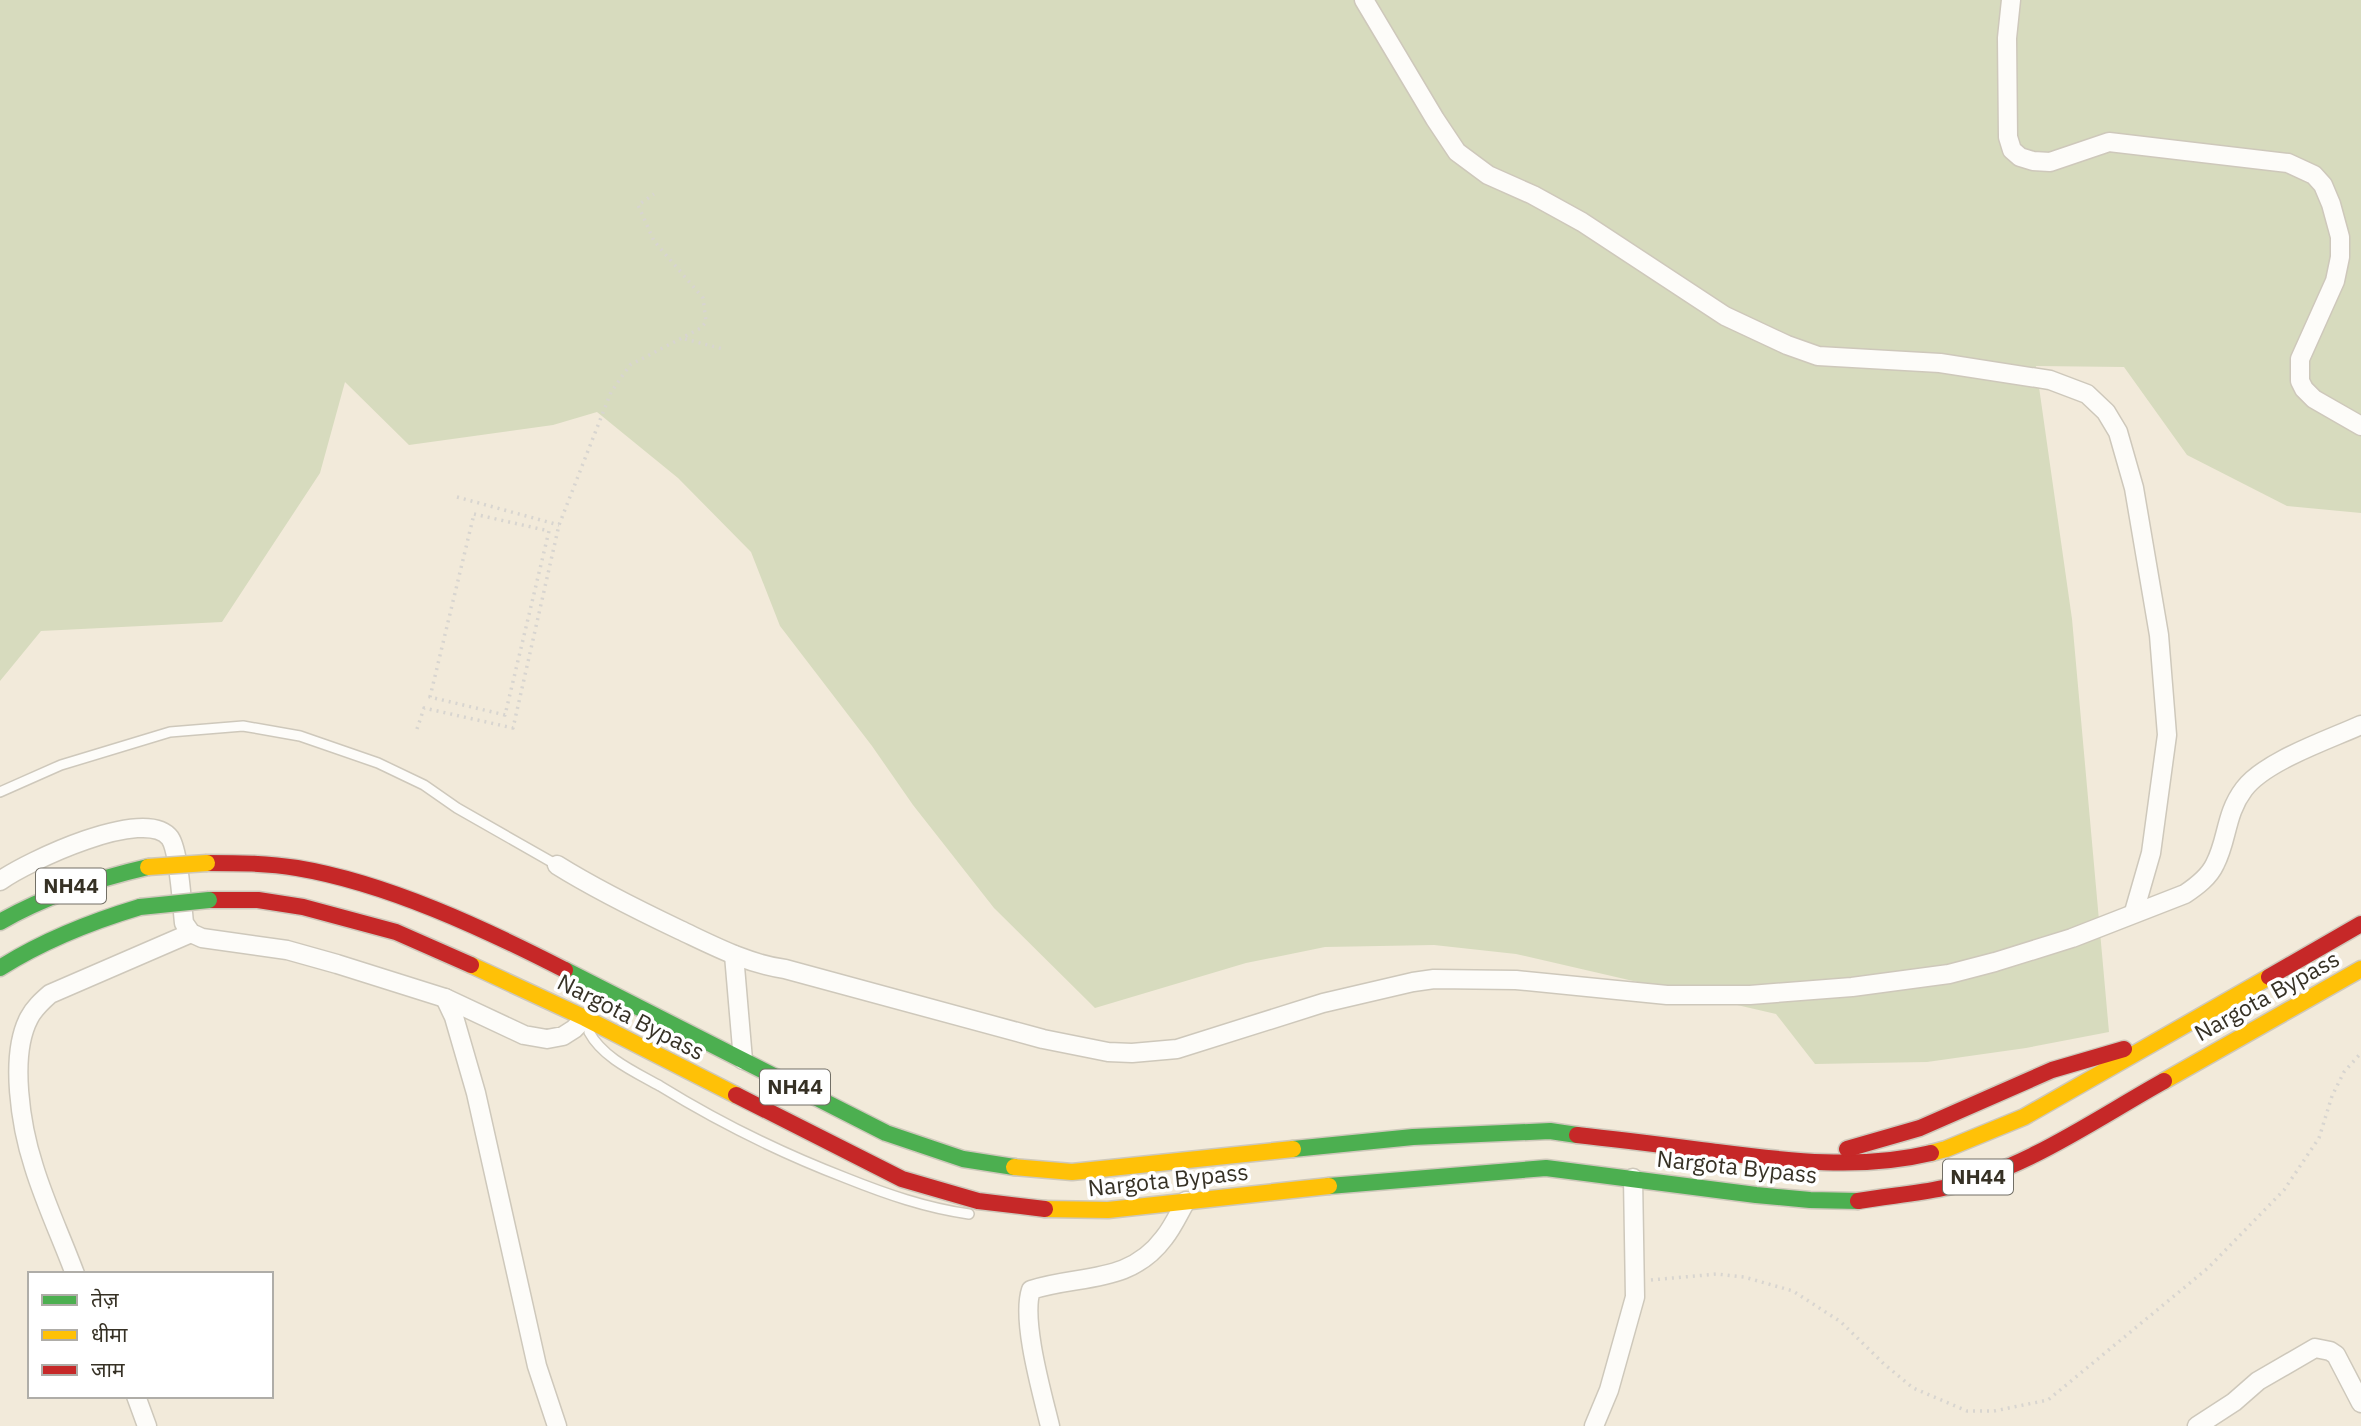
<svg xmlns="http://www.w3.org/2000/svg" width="2361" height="1426" viewBox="0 0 2361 1426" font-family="'IBM Plex Sans','Noto Sans Devanagari',sans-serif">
  <rect width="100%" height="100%" fill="#f2eada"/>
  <path fill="#d7dbbe" d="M0 0H2361V513L2287 506 2187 455 2124 367 2036 366 2072 619 2109 1032 2026 1048 1927 1062 1815 1064 1776 1014 1516 954 1434 945 1325 947 1246 963 1095 1008 994 908 913 805 872 746 780 626 751 552 678 478 597 412 553 425 409 445 345 382 320 473 222 622 41 631 0 681Z"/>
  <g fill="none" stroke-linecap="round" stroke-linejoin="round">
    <g stroke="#cec8bb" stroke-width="12">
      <g id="lane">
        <path d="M0 792 61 765 170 732 243 726 300 736 378 763 424 785 457 808 557 865"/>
        <path d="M589 1032C603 1058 635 1072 660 1086 720 1123 781 1153 846 1178 886 1194 926 1208 969 1214"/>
      </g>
    </g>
    <g stroke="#cec8bb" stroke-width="21">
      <g id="street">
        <path d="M1364 0 1435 119 1457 152 1488 175 1533 195 1582 222 1725 316 1787 345 1818 356 1940 363 2050 380 2087 394 2106 412 2118 432 2134 488 2159 635 2167 735 2151 853 2134 912"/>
        <path d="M2011 0 2007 38 2008 137 2012 150 2020 157 2033 161 2050 162 2109 142 2288 163 2314 175 2323 185 2331 204 2340 237V257L2335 281 2300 359V381L2304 389 2314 399 2361 426"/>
        <path d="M557 865C597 890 638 910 680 930 714 946 748 964 785 969L1043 1039 1108 1052 1132 1053 1177 1049 1323 1003 1413 982 1434 979 1516 980 1667 995H1750L1852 987 1949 974 1995 962 2072 938 2185 894C2197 886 2209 877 2215 864 2228 839 2225 814 2244 789 2265 761 2328 740 2361 725"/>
        <path d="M0 881C26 862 146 805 170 838 179 851 182 905 184 923L191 933 202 938 287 950 337 964 445 998 524 1035 547 1039 563 1036 574 1029 585 1018"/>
        <path d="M734 955 743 1060"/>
        <path d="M445 998 454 1017 476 1093 537 1366 557 1426"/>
        <path d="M75 1274C62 1239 45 1203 34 1167 21 1127 9 1056 29 1018 34 1008 42 1001 50 994L191 933"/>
        <path d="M136 1396 147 1426"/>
        <path d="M1050 1426C1042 1393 1021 1320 1031 1290 1080 1274 1129 1285 1164 1238 1173 1227 1179 1213 1186 1201"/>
        <path d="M1594 1426 1609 1390 1635 1297 1633 1178"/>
        <path d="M2197 1426 2234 1402 2258 1381 2315 1348 2330 1351 2336 1355 2361 1403"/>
      </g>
    </g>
    <g stroke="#cec8bb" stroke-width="19">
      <g id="fast">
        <path d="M0 922C47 895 96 879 148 867"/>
        <path d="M0 968C44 940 90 922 140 907"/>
        <path d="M565 970 886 1133 963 1159 1014 1167"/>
        <path d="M1293 1149 1413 1137 1550 1131 1577 1135"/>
        <path d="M1329 1186 1546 1168 1756 1195 1810 1200 1858 1201"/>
      </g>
    </g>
    <g stroke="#cec8bb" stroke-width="19">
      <g id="slow">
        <path d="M471 965 585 1018 736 1095"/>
        <path d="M2164 1081 2361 969"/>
        <path d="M1931 1153 1946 1149 2024 1117 2269 977"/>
        <path d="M1014 1167 1072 1172 1293 1149"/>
        <path d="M1045 1209 1108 1210 1329 1186"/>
      </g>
    </g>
    <g stroke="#cec8bb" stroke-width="19">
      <g id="jam">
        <path d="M207 863C237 863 267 863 297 868 387 883 485 929 565 970"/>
        <path d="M209 900H258L303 907 396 932 471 965"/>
        <path d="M2269 977 2361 924"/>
        <path d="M736 1095 902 1179 978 1201 1045 1209"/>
        <path d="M1577 1135C1624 1140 1670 1146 1717 1152 1788 1161 1861 1170 1931 1153"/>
        <path d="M1847 1149 1920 1128 2052 1070 2124 1049"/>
        <path d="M1858 1201C1886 1196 1916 1194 1943 1188 2023 1171 2094 1120 2164 1081"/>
      </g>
    </g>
    <g stroke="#d8d5d0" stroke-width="3.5" stroke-dasharray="2 5" stroke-linecap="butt">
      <path d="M685 339 723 349"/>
      <path d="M457 497 559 525"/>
      <path d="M474 514 549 531 505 715 430 697Z"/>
      <path d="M417 729 424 708 513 728 559 525 611 392 630 365 701 328 706 322 703 298 654 241 638 205 654 194"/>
      <path d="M1651 1280 1717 1274 1744 1277 1793 1291 1841 1322 1884 1364 1913 1388 1967 1411H1994L2048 1400 2208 1268 2284 1190 2319 1138 2332 1096 2344 1072 2361 1053"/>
    </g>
    <use href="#lane" stroke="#fdfcf9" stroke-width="9"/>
    <use href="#street" stroke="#fdfcf9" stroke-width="18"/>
    <use href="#fast" stroke="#4caf50" stroke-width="16"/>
    <use href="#slow" stroke="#ffc107" stroke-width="16"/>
    <use href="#jam" stroke="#c62828" stroke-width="16"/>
    <g stroke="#cec8bb" stroke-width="19" stroke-linecap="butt">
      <path id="fast-bridge" d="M140 907 209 900"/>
    </g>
    <g stroke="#cec8bb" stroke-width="19" stroke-linecap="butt">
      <path id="slow-bridge" d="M148 867 207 863"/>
    </g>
    <use href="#fast-bridge" stroke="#4caf50" stroke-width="16"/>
    <use href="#slow-bridge" stroke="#ffc107" stroke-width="16"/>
  </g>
  <g text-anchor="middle" stroke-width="7" stroke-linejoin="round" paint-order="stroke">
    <g fill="#fff" stroke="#726f66" stroke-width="2">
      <rect x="36" y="868.5" width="70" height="35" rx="5"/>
      <rect x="760" y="1069.5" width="70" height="35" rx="5"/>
      <rect x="1943" y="1159.5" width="70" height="35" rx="5"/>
    </g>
    <g font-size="21" font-weight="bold" fill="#363125">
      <text x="71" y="893">NH44</text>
      <text x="795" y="1094">NH44</text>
      <text x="1978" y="1184">NH44</text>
    </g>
    <g font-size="23" fill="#363125" stroke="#fff">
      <text transform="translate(2267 996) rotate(-29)" y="8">Nargota Bypass</text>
      <text transform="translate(631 1017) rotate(27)" y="8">Nargota Bypass</text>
      <text transform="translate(1737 1167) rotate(6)" y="8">Nargota Bypass</text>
      <text transform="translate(1168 1180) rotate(-6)" y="8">Nargota Bypass</text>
    </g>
  </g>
  <rect x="28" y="1272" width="245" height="126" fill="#ffffff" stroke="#afada8" stroke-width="2"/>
  <rect x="42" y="1295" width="35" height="10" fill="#4caf50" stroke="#afada8" stroke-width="2"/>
  <text x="91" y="1307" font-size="21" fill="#363125">तेज़</text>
  <rect x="42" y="1330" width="35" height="10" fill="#ffc107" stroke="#afada8" stroke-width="2"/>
  <text x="91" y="1342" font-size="21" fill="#363125">धीमा</text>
  <rect x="42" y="1365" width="35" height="10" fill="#c62828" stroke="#afada8" stroke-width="2"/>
  <text x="91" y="1377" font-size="21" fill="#363125">जाम</text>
</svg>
